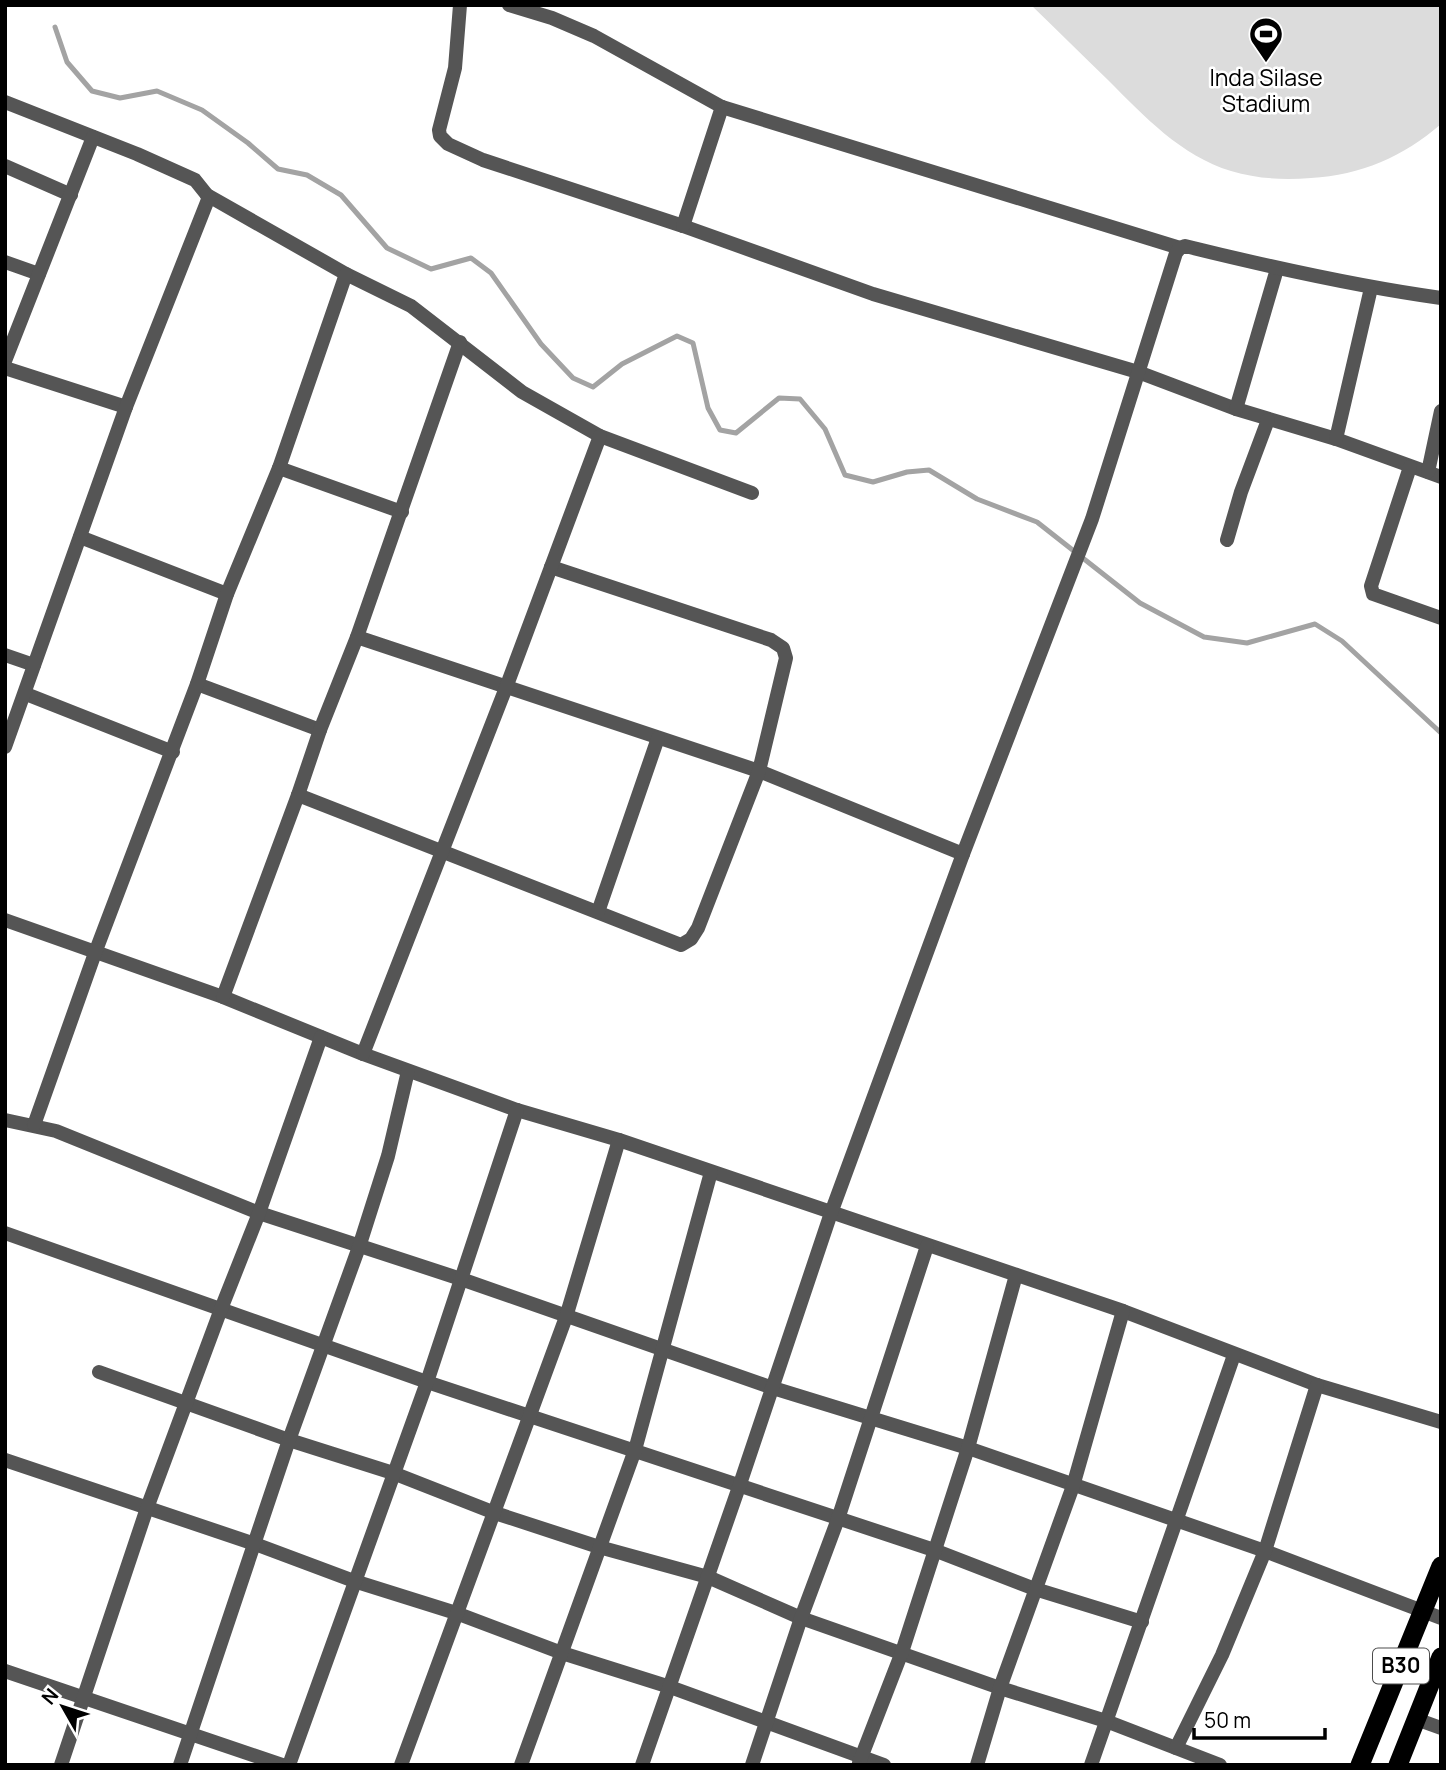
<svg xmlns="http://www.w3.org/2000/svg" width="1446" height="1770" viewBox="0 0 1446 1770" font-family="Manrope,sans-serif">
  <rect width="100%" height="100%" fill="#fff"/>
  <path fill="#dcdcdc" d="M1031 5H1441V124C1403 157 1361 175 1311 178 1284 180 1257 179 1231 171 1181 156 1144 116 1108 80 1082 55 1057 30 1031 5Z"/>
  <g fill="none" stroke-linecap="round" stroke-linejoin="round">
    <path stroke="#a3a3a3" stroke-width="5" d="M55 27 67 62 92 91 120 98 157 91 202 110 248 143 278 169 307 175 341 195 387 248 431 269 471 258 491 273 541 344 573 378 593 387 622 364 677 336 693 343 708 408 720 430 736 433 779 398 800 399 825 429 845 475 873 482 907 472 929 470 977 499 1037 522 1140 603 1204 637 1247 643 1315 624 1342 641 1441 733"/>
    <g stroke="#555" stroke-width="14">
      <path d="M460 5 455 68 439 130 440 136 448 144 483 160 683 226 873 294 1138 372 1236 409 1336 439 1441 477"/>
      <path d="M509 5 552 18 594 36 722 107 1180 248"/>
      <path d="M5 102 137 154 195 180 207 195 346 274 411 306 522 392 600 436 752 493"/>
      <path d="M5 166 71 195"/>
      <path d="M683 226 722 107"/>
      <path d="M5 262 39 274"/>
      <path d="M5 361 93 137"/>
      <path d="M5 368 126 407"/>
      <path d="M1236 409 1277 269"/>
      <path d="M1336 439 1371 288"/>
      <path d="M1410 467 1371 586 1373 594 1441 618"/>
      <path d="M279 468 402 512"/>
      <path d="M1428 472 1441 411"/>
      <path d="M80 537 227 594"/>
      <path d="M1227 540 1241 492 1268 420"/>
      <path d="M357 637 759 771 963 854"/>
      <path d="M5 655 34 665"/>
      <path d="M197 684 320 730"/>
      <path d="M26 694 173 752"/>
      <path d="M5 747 126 407 209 197 207 195"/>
      <path d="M298 795 681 945 691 939 698 928 759 771 786 658 783 648 771 640 551 567"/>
      <path d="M598 912 658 738"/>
      <path d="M5 920 223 997 363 1054 517 1110 619 1140 1123 1311 1317 1385 1441 1422"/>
      <path d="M223 997 298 795 320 730 357 637 460 342"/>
      <path d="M363 1054 507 685 600 436"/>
      <path d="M5 1120 56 1131 259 1213 461 1279 773 1388 968 1448 1265 1551 1441 1618"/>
      <path d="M34 1125 95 953 197 684 227 594 279 468 346 274"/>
      <path d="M5 1233 427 1382 934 1550 1035 1589 1142 1622"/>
      <path d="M99 1372 289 1440 393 1473 495 1513 599 1547 708 1577 801 1618 1000 1688 1106 1721 1220 1765"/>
      <path d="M5 1460 255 1544 354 1581 456 1613 562 1653 670 1687 884 1765"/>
      <path d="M5 1671 282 1765"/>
      <path d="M1416 1719 1441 1728"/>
      <path d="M1176 1748 1222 1655 1265 1551 1317 1385"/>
      <path d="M859 1763 902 1652 968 1448 1016 1275"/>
      <path d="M61 1765 147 1508 221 1309 259 1213 321 1037"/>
      <path d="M180 1765 289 1440 359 1247 388 1156 408 1071"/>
      <path d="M289 1765 427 1382 517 1110"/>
      <path d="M401 1765 566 1317 619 1140"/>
      <path d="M521 1765 635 1450 711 1172"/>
      <path d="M752 1765 801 1618 838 1519 927 1246"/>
      <path d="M977 1765 1000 1688 1073 1486 1123 1311"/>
      <path d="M1091 1765 1234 1355"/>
    </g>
    <path stroke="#555" stroke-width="14" d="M642 1765 740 1484 831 1213 963 854 1092 519 1176 253 1180 248 1185 246C1270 267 1354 286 1441 298"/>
    <g stroke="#000" stroke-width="19">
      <path d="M1360 1765 1441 1566"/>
      <path d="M1398 1765 1441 1657"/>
    </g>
  </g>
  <defs>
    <g id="stadium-pin" transform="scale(1.75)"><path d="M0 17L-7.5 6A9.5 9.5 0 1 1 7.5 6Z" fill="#000" stroke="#fff"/><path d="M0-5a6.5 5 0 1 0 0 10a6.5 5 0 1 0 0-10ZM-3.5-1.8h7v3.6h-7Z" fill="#fff"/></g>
  </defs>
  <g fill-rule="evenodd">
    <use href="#stadium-pin" x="1266" y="34"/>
  </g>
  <g text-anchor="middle" stroke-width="5" stroke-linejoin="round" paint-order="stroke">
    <rect fill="#fff" stroke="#4c4c4c" stroke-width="2" x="1373" y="1648.5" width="56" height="35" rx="5"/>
    <g font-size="21" font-weight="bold" fill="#000">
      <text x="1401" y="1673">B30</text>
    </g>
    <g font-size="23" fill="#000" stroke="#fff">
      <text x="1266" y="86">Inda Silase<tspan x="1266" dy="26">Stadium</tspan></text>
    </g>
  </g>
  <rect width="1446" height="1770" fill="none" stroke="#000000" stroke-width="14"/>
  <g transform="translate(63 1707) rotate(309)" stroke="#ffffff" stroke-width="5" paint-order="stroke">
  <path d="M0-5L12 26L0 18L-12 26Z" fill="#000000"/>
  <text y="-10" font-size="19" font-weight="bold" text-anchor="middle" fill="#000000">N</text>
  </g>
  <path d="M1194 1728v10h131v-10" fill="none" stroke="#000000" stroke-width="3.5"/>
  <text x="1204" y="1728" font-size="21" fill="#000000" stroke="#ffffff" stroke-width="5" paint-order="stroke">50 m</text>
</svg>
